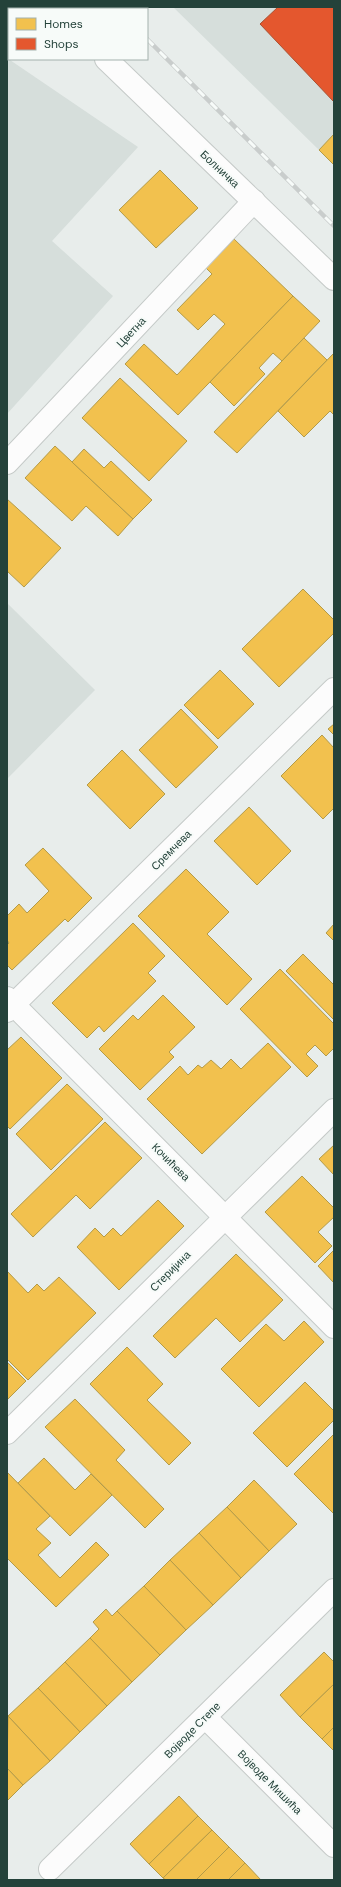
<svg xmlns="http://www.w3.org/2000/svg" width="341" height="1887" viewBox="0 0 341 1887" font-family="'DM Sans',sans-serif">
  <rect width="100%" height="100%" fill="#e8edeb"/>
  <g fill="#d6dedb">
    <path d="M173 7H334V165L319 150Z"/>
    <path d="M7 58 138 147 52 241 113 296 7 414Z"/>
    <path d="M7 603 95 690 7 779Z"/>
  </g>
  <g fill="#f2c14e" stroke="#b49b48">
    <path d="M334 134V165L319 150Z"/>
    <path d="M160 170 198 208 156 248 119 210Z"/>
    <path d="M234 239 293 296 178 415 125 364 144 344 177 375 225 324 214 314 198 330 177 310 212 274 206 268Z"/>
    <path d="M293 296 320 321 282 361 273 353 259 368 265 374 234 406 210 382Z"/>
    <path d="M304 338 327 360 237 453 214 432Z"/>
    <path d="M334 353V415L330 411 304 437 278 411Z"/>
    <path d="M120 378 187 441 149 481 82 418Z"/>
    <path d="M55 446 133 519 118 536 86 506 72 521 25 478Z"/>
    <path d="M84 449 104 468 111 461 152 500 133 519 72 462Z"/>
    <path d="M7 499 61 548 24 587 7 571Z"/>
    <path d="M303 589 334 620V633L279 687 242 649Z"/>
    <path d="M220 670 254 704 218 739 184 705Z"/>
    <path d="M181 709 218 747 176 788 139 750Z"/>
    <path d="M334 724V735L328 729Z"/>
    <path d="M322 735 334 748V808L323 819 281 776Z"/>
    <path d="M122 750 165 794 130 829 87 785Z"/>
    <path d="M249 807 291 851 257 885 214 841Z"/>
    <path d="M43 848 92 898 68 922 65 919 12 970 7 965V945L9 943 7 940V916L19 904 27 913 49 891 25 865Z"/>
    <path d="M186 869 229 912 207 934 252 979 227 1005 138 916Z"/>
    <path d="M133 923 165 956 148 973 156 981 104 1032 99 1026 87 1038 52 1003Z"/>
    <path d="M334 924V941L326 933Z"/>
    <path d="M303 954 334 985V1020L286 971Z"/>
    <path d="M280 969 334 1024V1048L326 1056 315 1045 306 1054 318 1066 307 1077 240 1009Z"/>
    <path d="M163 995 195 1027 169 1052 174 1057 140 1090 99 1049 133 1015 138 1020Z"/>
    <path d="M21 1037 62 1078 10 1129 7 1126V1050Z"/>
    <path d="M268 1043 291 1067 202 1154 147 1099 180 1066 188 1075 198 1065 202 1068 211 1060 221 1069 231 1059 241 1069Z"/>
    <path d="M67 1084 103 1119 51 1170 16 1134Z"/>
    <path d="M105 1122 142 1158 90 1209 76 1195 33 1237 11 1214Z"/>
    <path d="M334 1145V1175L319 1159Z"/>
    <path d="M302 1176 334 1208V1217L318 1232 332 1246 315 1263 265 1212Z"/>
    <path d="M158 1200 184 1226 119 1290 77 1247 95 1228 104 1237 113 1228 121 1236Z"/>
    <path d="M334 1250V1283L318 1266Z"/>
    <path d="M236 1254 283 1300 240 1342 216 1318 175 1358 153 1336Z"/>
    <path d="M7 1271 28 1293 37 1284 44 1291 59 1277 96 1313 28 1380 7 1359Z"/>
    <path d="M304 1321 324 1342 259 1407 221 1369 266 1324 284 1341Z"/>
    <path d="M127 1347 163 1384 147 1400 191 1443 169 1465 90 1384Z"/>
    <path d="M7 1362 26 1381 7 1400Z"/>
    <path d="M305 1382 334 1411V1420L287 1467 253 1433Z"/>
    <path d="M75 1399 125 1450 116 1460 164 1509 145 1528 45 1427Z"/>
    <path d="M334 1434V1514L294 1474Z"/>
    <path d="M44 1458 75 1490 91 1474 112 1495 70 1536 18 1483Z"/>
    <path d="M7 1472 50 1516 36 1529 51 1543 38 1555 60 1578 96 1542 109 1555 56 1607 7 1558Z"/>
    <path d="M254 1480 297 1524 269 1551 227 1507Z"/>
    <path d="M227 1507 269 1551 241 1578 199 1533Z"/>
    <path d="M199 1533 241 1578 213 1605 170 1560Z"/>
    <path d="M170 1560 213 1605 186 1630 144 1586Z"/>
    <path d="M144 1586 186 1630 160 1655 117 1611Z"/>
    <path d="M106 1609 112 1616 117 1611 160 1655 132 1682 90 1638 99 1629 93 1622Z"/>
    <path d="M90 1638 132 1682 107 1706 65 1662Z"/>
    <path d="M324 1652 334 1662V1684L300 1717 280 1695Z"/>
    <path d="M65 1662 107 1706 80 1732 38 1688Z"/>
    <path d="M334 1684V1727L322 1739 300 1717Z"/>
    <path d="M38 1688 80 1732 50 1761 8 1716Z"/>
    <path d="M8 1716 50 1761 23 1785 7 1768Z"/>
    <path d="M334 1727V1751L322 1739Z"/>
    <path d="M7 1768 23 1785 7 1801Z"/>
    <path d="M179 1796 198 1816 149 1864 130 1844Z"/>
    <path d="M198 1816 212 1830 163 1878 149 1864Z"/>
    <path d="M212 1830 229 1847 196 1880H166L163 1878Z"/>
    <path d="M229 1847 245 1863 228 1880H196Z"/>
    <path d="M245 1863 261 1880H228Z"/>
  </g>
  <path fill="#e4572e" stroke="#aa5132" d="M278 7H334V102L260 24Z"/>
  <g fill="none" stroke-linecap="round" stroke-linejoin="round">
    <g stroke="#c5cac8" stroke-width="24">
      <g id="minor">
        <path d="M7 463 254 201"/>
        <path d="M7 998 334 1327"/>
        <path d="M7 1011 334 689"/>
        <path d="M7 1433 334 1110"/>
        <path d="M205 1717 334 1846"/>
        <path d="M50 1869 334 1590"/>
      </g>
    </g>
    <g stroke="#c5cac8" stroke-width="24">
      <g id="tertiary">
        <path d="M52 7 54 9"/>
        <path d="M106 59 334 279"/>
      </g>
    </g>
    <use href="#minor" stroke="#fcfcfc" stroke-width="22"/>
    <use href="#tertiary" stroke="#fcfcfc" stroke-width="22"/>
    <g stroke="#c9cdcc" stroke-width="4.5">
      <g id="rail">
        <path d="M115 7 117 9"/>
        <path d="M147 39 334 226"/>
      </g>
    </g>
    <use href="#rail" stroke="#f7fbf9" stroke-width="3" stroke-dasharray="9" stroke-linecap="butt"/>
  </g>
  <g text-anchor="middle" stroke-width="4" stroke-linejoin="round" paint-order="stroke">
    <g font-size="11" fill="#24423a" stroke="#f7fbf9">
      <text transform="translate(220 169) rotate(43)" y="4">Болничка</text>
      <text transform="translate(131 332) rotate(-47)" y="4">Цветна</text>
      <text transform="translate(171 850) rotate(-45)" y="4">Сремчева</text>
      <text transform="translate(171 1162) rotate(45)" y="4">Кочићева</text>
      <text transform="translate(170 1271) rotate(-45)" y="4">Стеријина</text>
      <text transform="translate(192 1730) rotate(-45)" y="4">Војводе Степе</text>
      <text transform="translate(270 1782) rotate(45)" y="4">Војводе Мишића</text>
    </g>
  </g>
  <rect width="341" height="1887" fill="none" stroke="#24423a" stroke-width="16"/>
  <rect x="8" y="8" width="140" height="52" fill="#f7fbf9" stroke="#a3b1ad"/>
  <rect x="16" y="18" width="20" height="12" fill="#f2c14e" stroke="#a3b1ad"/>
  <text x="44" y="28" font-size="12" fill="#24423a">Homes</text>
  <rect x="16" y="38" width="20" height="12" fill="#e4572e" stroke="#a3b1ad"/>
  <text x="44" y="48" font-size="12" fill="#24423a">Shops</text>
</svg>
